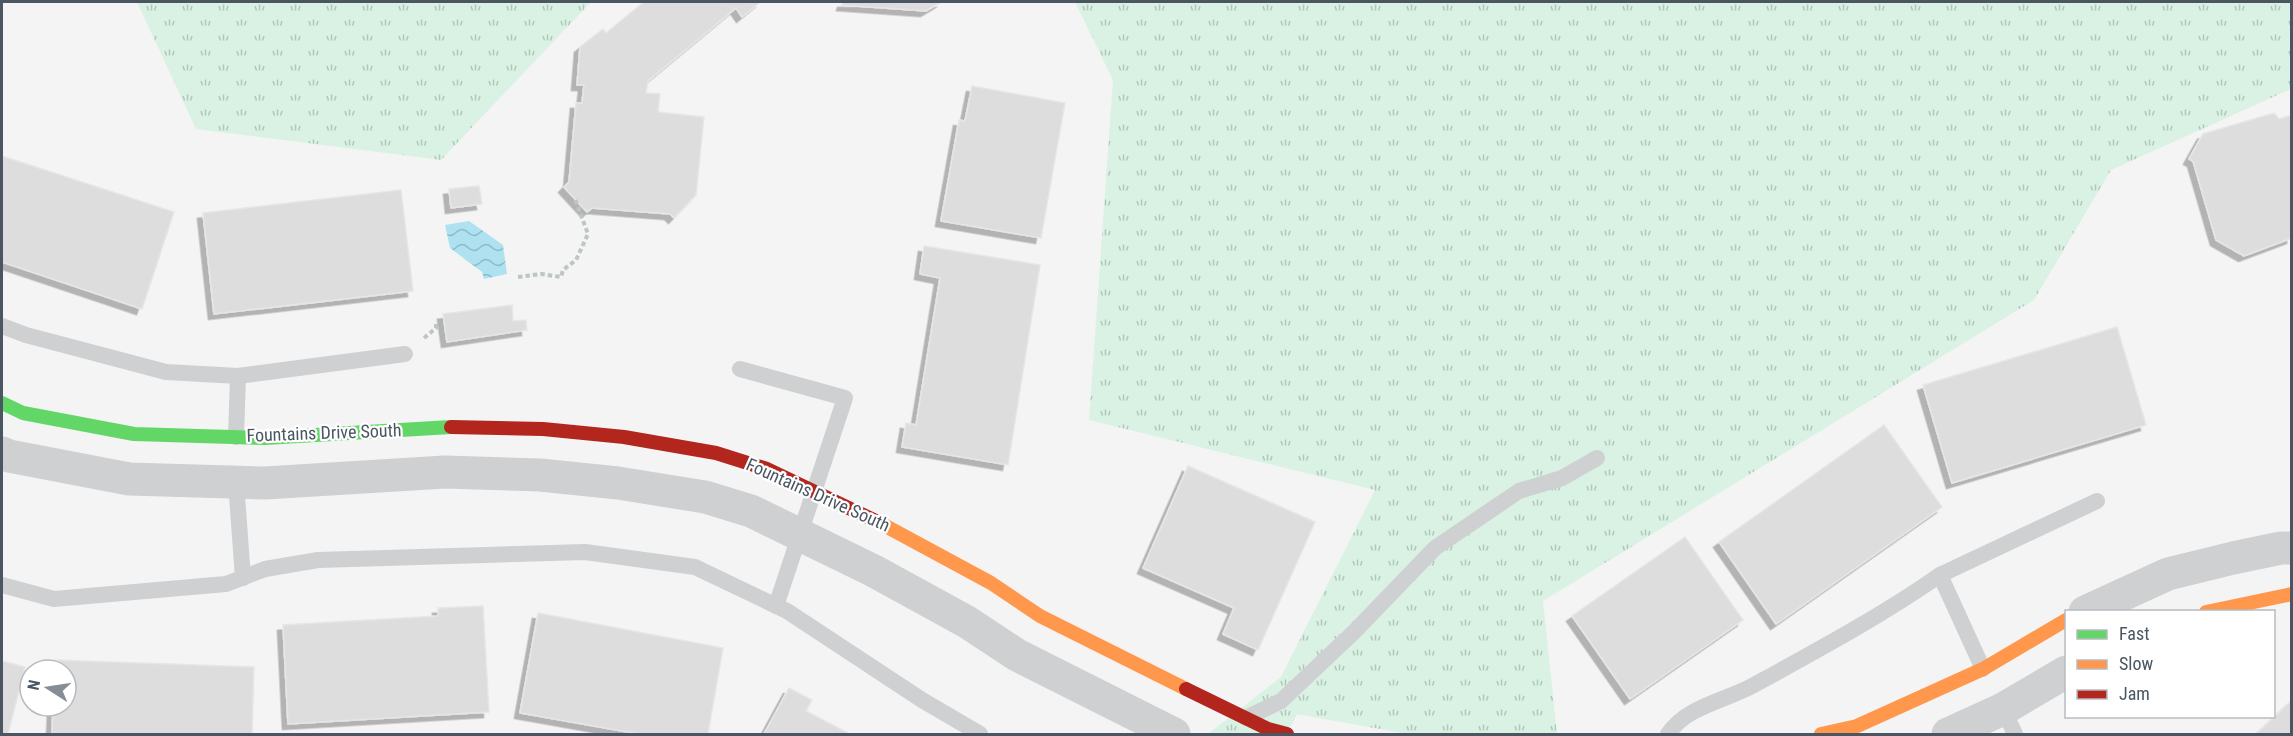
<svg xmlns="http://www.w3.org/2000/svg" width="2293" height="736" viewBox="0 0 2293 736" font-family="'Roboto Condensed',sans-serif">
  <defs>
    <pattern id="grass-tufts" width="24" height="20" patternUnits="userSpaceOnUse" patternTransform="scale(1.5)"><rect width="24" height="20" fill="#d9f2e3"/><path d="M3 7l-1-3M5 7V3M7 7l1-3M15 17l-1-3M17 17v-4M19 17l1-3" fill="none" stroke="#b2c7bb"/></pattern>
    <pattern id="water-waves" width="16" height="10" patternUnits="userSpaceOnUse" patternTransform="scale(1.5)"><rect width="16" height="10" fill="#aee2f0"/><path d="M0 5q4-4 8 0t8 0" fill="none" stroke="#90bac6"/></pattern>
    <filter id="shadow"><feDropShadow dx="-5.5" dy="5.5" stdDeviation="0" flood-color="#0004"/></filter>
  </defs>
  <rect width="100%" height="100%" fill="#f4f4f4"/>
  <g fill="url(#grass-tufts)">
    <path d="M137 2H591L441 160 196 129Z"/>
    <path d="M1075 2H2291V89L2111 170 2034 300 1543 601 1557 733 1407 734 1297 714 1287 734H1208L1281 677 1375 490 1089 420 1113 80Z"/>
  </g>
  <path fill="url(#water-waves)" d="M469 221 503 245 507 274 484 279 482 272 450 248 445 225Z"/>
  <g fill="#ddddde" stroke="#e5e6e7" stroke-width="1.5" filter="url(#shadow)">
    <path d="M644 2H760L742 17 736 8 648 81 646 93 660 94 658 112 704 117 696 195 674 218 670 214 592 208 587 212 564 187 569 182 576 103H582L584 85H577L580 47 603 29 606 33Z"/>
    <path d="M843 2H941L926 11 842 5Z"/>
    <path d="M972 86 1065 103 1041 238 941 221 959 120 965 121Z"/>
    <path d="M2274 113 2279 119 2292 115V238L2244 256 2216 240 2193 161 2189 159 2203 134Z"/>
    <path d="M2 156 174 212 142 309 2 262Z"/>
    <path d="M479 186 482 204 451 208 449 189Z"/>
    <path d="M401 190 413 291 214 314 203 213Z"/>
    <path d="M924 246 1040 265 1008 465 902 447 906 423 916 425 940 278 920 274Z"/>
    <path d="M512 305 513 321 526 320 527 330 447 342 443 314Z"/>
    <path d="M2117 327 2146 425 1952 483 1923 385Z"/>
    <path d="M1884 425 1942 507 1776 624 1719 542Z"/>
    <path d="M1188 466 1315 522 1258 650 1223 634 1234 608 1143 568Z"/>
    <path d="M1685 537 1743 620 1630 699 1572 616Z"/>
    <path d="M483 606 489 712 288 724 283 625 438 616V608Z"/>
    <path d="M538 613 723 648 708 734H639L520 713Z"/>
    <path d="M55 660 254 667 252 734H52L53 706H66V670H54Z"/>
    <path d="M2 661 25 667 8 734H2Z"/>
    <path d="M789 688 812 700 806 711 850 734H764Z"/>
    <path d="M2292 700V734H2256Z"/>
  </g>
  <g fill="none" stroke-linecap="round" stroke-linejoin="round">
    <g stroke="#bcc7c4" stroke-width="4" stroke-dasharray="4.5 3" stroke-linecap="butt">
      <path d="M518 277 541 274 561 277 563 270 576 260 588 234 575 199"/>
      <path d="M424 338 436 328V321"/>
    </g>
    <g stroke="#ced0d2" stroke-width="16">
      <path d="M2 326 26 335 166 372 238 376 405 354"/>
      <path d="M740 369 845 398 776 606"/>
      <path d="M236 437 238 376"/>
      <path d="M236 482 243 578"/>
      <path d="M2 585 54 599 226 584 265 569 318 560 585 552 695 567 787 611 922 700 980 734"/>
      <path d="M1983 669 1940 575 2097 501"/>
      <path d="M2003 709 2015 734"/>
      <path d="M1246 718 1281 701 1354 632 1435 548 1519 491 1562 478 1597 458"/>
      <path d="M1668 734C1687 706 1725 701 1754 685 1818 650 1881 616 1940 575"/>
    </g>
    <g stroke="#ced0d2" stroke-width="33">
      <path d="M2 453 9 456 129 479 265 483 445 472 540 475 618 483 705 497 751 511 874 571 967 622 1017 655 1174 734"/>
      <path d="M2085 612 2168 574 2233 558 2281 548H2292"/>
      <path d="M1948 734 2003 709 2066 672"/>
    </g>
    <path stroke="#63d668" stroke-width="14" d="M2 403 23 413 134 434 265 438 451 427"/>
    <g stroke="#ff974d" stroke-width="14">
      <path d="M880 523 991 583 1040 616 1186 689"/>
      <path d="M2206 612 2292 594"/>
      <path d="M1821 734 1857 726 1983 669 2066 620"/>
    </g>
    <g stroke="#b3261e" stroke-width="14">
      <path d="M451 427 543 429 624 437 716 453 767 469 880 523"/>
      <path d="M1186 689 1268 729 1287 734"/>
    </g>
  </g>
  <g text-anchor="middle" stroke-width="4.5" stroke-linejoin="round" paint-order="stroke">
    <g font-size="18" fill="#4a5661" stroke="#fff">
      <text transform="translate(324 433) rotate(-2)" y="6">Fountains Drive South</text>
      <text transform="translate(818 495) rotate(24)" y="6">Fountains Drive South</text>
    </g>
  </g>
  <rect width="2293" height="736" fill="none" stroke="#4a5661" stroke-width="6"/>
  <rect x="2065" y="610" width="210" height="108" fill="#ffffff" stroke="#b7bbc0" stroke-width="1.5"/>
  <rect x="2077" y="630" width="30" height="9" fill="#63d668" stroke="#b7bbc0" stroke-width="1.5"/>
  <text x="2119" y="640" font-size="18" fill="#4a5661">Fast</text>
  <rect x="2077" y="660" width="30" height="9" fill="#ff974d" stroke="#b7bbc0" stroke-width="1.5"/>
  <text x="2119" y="670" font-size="18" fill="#4a5661">Slow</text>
  <rect x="2077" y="690" width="30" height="9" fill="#b3261e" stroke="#b7bbc0" stroke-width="1.5"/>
  <text x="2119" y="700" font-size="18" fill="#4a5661">Jam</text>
  <g transform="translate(48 688) rotate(282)"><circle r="28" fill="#ffffff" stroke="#b7bbc0" stroke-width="1.5"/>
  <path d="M0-4.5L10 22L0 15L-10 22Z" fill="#868d94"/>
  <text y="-9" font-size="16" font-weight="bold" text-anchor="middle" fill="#4a5661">N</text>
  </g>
</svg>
